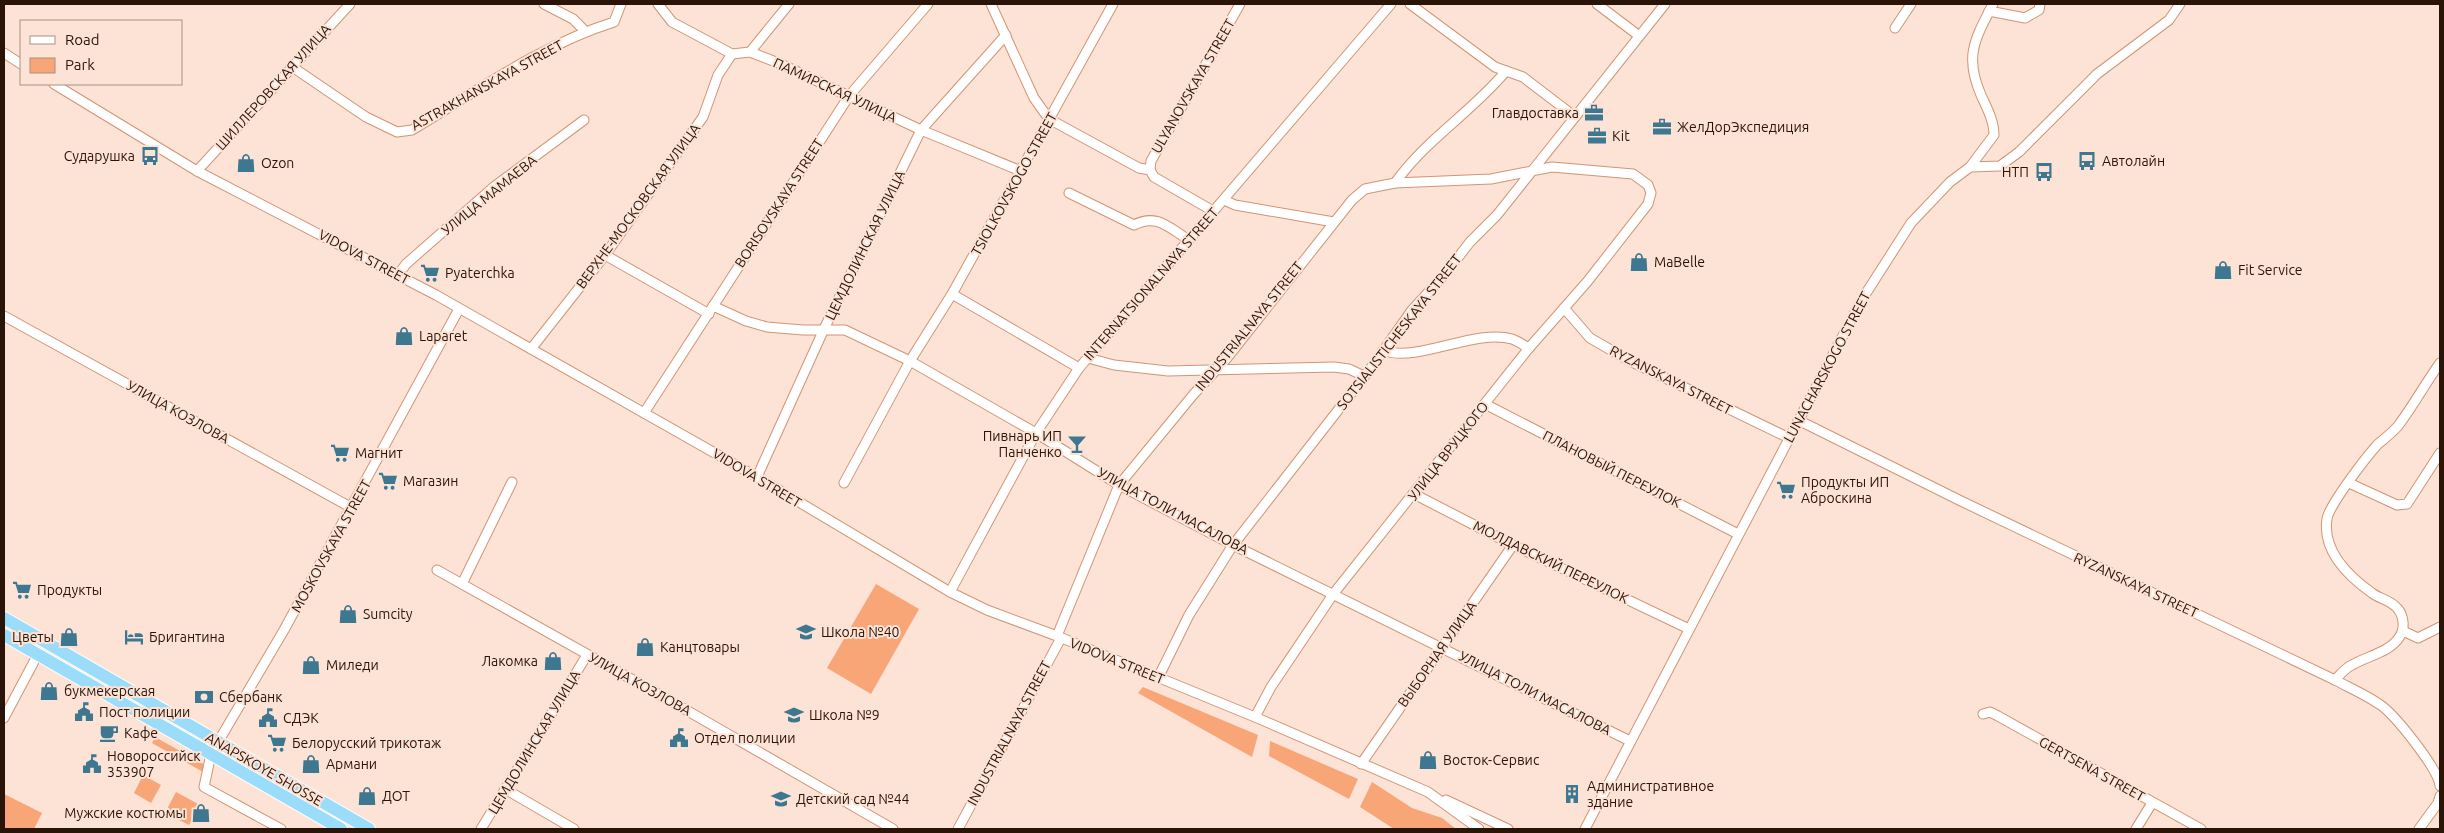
<svg xmlns="http://www.w3.org/2000/svg" width="2444" height="833" viewBox="0 0 2444 833" font-family="Ubuntu,sans-serif">
  <rect width="100%" height="100%" fill="#fde3d5"/>
  <g fill="#f8a578">
    <path d="M876 584 919 609 871 694 827 668Z"/>
    <path d="M1143 687 1258 735 1252 757 1138 693Z"/>
    <path d="M155 737 207 766 203 772 152 743Z"/>
    <path d="M1270 741 1358 779 1349 799 1269 756Z"/>
    <path d="M143 775 161 785 151 803 134 793Z"/>
    <path d="M1372 782 1412 808 1442 818 1456 829H1394L1360 807Z"/>
    <path d="M176 792 200 805 189 825 165 813Z"/>
    <path d="M4 794 42 813 34 829 4 828Z"/>
  </g>
  <g fill="none" stroke-linecap="round" stroke-linejoin="round">
    <g stroke="#d09474" stroke-width="11">
      <g id="minor">
        <path d="M544 4 573 19 585 31"/>
        <path d="M658 4 672 22 732 54 750 52 781 64 921 130 1021 171"/>
        <path d="M991 4 1034 98 1049 119 1139 168 1150 170 1154 177 1213 211"/>
        <path d="M1410 4 1495 67 1523 77 1574 116"/>
        <path d="M1597 4 1638 35"/>
        <path d="M1989 11 2025 18 2039 10 2040 4"/>
        <path d="M1895 28 1911 4"/>
        <path d="M750 52 789 4"/>
        <path d="M4 53 21 64"/>
        <path d="M291 66 366 117 397 132 412 130C477 91 541 45 614 22L621 4"/>
        <path d="M54 84 197 171 436 295 757 477 950 592 987 610 1057 636 1255 717 1428 792 1479 829"/>
        <path d="M1970 167 1994 135C1994 121 1987 108 1981 95 1964 56 1975 39 1993 4"/>
        <path d="M1150 170 1151 161 1240 4"/>
        <path d="M197 171 350 4"/>
        <path d="M1395 183C1426 139 1472 112 1506 71"/>
        <path d="M1069 193 1134 225C1157 213 1169 228 1189 240"/>
        <path d="M1224 200 1235 205 1334 222"/>
        <path d="M605 255 709 314"/>
        <path d="M398 275 406 264 495 186 584 120"/>
        <path d="M952 294 1079 368"/>
        <path d="M713 306 746 321 767 327 803 330H845L910 361 1036 433 1119 485 1233 545 1630 741"/>
        <path d="M1564 308 1590 338 1630 361 1789 438"/>
        <path d="M4 316 352 508"/>
        <path d="M531 349 605 255 703 117 718 75 732 54"/>
        <path d="M1383 350C1416 364 1475 328 1512 339 1518 341 1523 345 1529 348"/>
        <path d="M1088 358 1114 365 1168 371 1334 367 1349 369 1364 376"/>
        <path d="M1485 404 1738 534"/>
        <path d="M644 413 849 96 928 4"/>
        <path d="M1798 420 1961 501 2335 680C2350 688 2366 695 2379 704 2394 713 2439 770 2440 786"/>
        <path d="M757 477 824 329 921 130 1006 35"/>
        <path d="M844 483 910 361 952 294 1113 4"/>
        <path d="M2349 483 2397 505 2407 504 2440 453"/>
        <path d="M1414 494 1513 545 1689 629"/>
        <path d="M437 570 667 699 893 829"/>
        <path d="M462 584 512 482"/>
        <path d="M950 592 1036 433 1079 368 1391 4"/>
        <path d="M2403 631 2418 638 2440 627"/>
        <path d="M1057 636 1119 485 1193 395 1227 358 1352 200 1365 189 1395 183 1491 179 1552 167 1633 174 1648 185 1651 193 1648 204 1587 282 1529 348 1334 593 1271 687 1255 717"/>
        <path d="M1158 678 1189 615 1233 545 1374 364 1412 310 1446 273 1470 242 1497 215 1665 4"/>
        <path d="M2335 680C2340 675 2345 668 2352 665 2367 656 2391 652 2400 636 2405 629 2404 615 2397 608 2390 600 2380 599 2372 593 2348 576 2322 551 2327 519 2329 505 2367 456 2378 444 2385 438 2392 433 2398 426 2413 406 2425 384 2440 363"/>
        <path d="M1983 714 1990 712 1998 716 2201 829"/>
        <path d="M4 718 38 654"/>
        <path d="M1361 764 1513 545"/>
        <path d="M505 789 574 829"/>
        <path d="M1446 800 1508 829"/>
        <path d="M281 829 204 787 211 754 284 630 459 309"/>
        <path d="M481 829 587 655"/>
        <path d="M958 829 1061 638"/>
        <path d="M1585 829 1861 301 1911 223 1950 182 1970 167 2000 166 2019 152 2097 74 2169 20 2180 4"/>
        <path d="M2136 829 2152 803"/>
        <path d="M2419 829 2438 803 2440 796"/>
      </g>
    </g>
    <g stroke="#fff" stroke-width="14">
      <g id="highway">
        <path d="M4 618 369 829"/>
        <path d="M4 635 341 829"/>
      </g>
    </g>
    <use href="#minor" stroke="#fff" stroke-width="9"/>
    <use href="#highway" stroke="#9bdcfb" stroke-width="12"/>
  </g>
  <defs>
    <g id="office-bare" transform="scale(1.5)"><path d="M-6-3h4V-5.5h4V-3h4V5H-6ZM-1-4.5V-3h2v-1.5ZM-6 0V1H6V0Z" fill="#3d7790" stroke="#fde3d5" stroke-width="2.5" paint-order="stroke"/></g>
    <g id="bus-bare" transform="scale(1.5)"><path d="M-5-6H5V4H4V6H2V4H-2V6H-4V4H-5ZM-3.5-4V0h7V-4ZM-3.5 1.2v1.5H-2V1.2ZM2 1.2v1.5H3.5V1.2Z" fill="#3d7790" stroke="#fde3d5" stroke-width="2.5" paint-order="stroke"/></g>
    <g id="shop-bare" transform="scale(1.5)"><path d="M-5-2.5h2.3a2.7 3.5 0 0 1 5.4 0H5L5.5 6h-11ZM-1.5-2.5h3a1.5 2.3 0 0 0-3 0Z" fill="#3d7790" stroke="#fde3d5" stroke-width="2.5" paint-order="stroke"/></g>
    <g id="supermarket-bare" transform="scale(1.5)"><path d="M-6-5.5h2.5l.6 2H6L4.5 2H-2.5L-4.4-4H-6ZM-1.5 3.2a1.3 1.3 0 1 0 .1 0ZM3 3.2a1.3 1.3 0 1 0 .1 0Z" fill="#3d7790" stroke="#fde3d5" stroke-width="2.5" paint-order="stroke"/></g>
    <g id="bar-bare" transform="scale(1.5)"><path d="M-6-5H6L.8 .8V4.5H3.5V6h-7V4.5H-.8V.8Z" fill="#3d7790" stroke="#fde3d5" stroke-width="2.5" paint-order="stroke"/></g>
    <g id="school-bare" transform="scale(1.5)"><path d="M0-5L7-2L0 1L-7-2ZM-4 1L0 2.5L4 1V4Q0 6-4 4Z" fill="#3d7790" stroke="#fde3d5" stroke-width="2.5" paint-order="stroke"/></g>
    <g id="hotel-bare" transform="scale(1.5)"><path d="M-6-4.5h1.5V1H6V5H4.5V3h-9V5H-6ZM-4 0a1.8 1.8 0 1 1 3.6 0ZM.5 0V-2.5h3Q6-2.5 6 0Z" fill="#3d7790" stroke="#fde3d5" stroke-width="2.5" paint-order="stroke"/></g>
    <g id="bank-bare" transform="scale(1.5)"><path d="M-6-4H6V4H-6ZM0-2.3a2.3 2.3 0 1 0 0 4.6a2.3 2.3 0 1 0 0-4.6Z" fill="#3d7790" stroke="#fde3d5" stroke-width="2.5" paint-order="stroke"/></g>
    <g id="civic-bare" transform="scale(1.5)"><path d="M-.6-6.5H3V-4.5H.6V-3L4-1V1h2V6H-6V1h2V-1L-.6-3ZM-1.2 2.5V6h2.4V2.5Z" fill="#3d7790" stroke="#fde3d5" stroke-width="2.5" paint-order="stroke"/></g>
    <g id="cafe-bare" transform="scale(1.5)"><path d="M-5.5-4.5H6V0H3Q3 3.5 0 3.5H-2.5Q-5.5 3.5-5.5 0ZM3-3.2v2h1.7v-2ZM-6 4.5H4V6H-6Z" fill="#3d7790" stroke="#fde3d5" stroke-width="2.5" paint-order="stroke"/></g>
    <g id="building-bare" transform="scale(1.5)"><path d="M-4-6H4V6H1V3H-1V6H-4ZM-2.5-4.3h1.7v1.8h-1.7ZM.8-4.3h1.7v1.8H.8ZM-2.5-1h1.7V.8h-1.7ZM.8-1h1.7V.8H.8Z" fill="#3d7790" stroke="#fde3d5" stroke-width="2.5" paint-order="stroke"/></g>
  </defs>
  <g fill-rule="evenodd">
    <use href="#office-bare" x="1594" y="113"/>
    <use href="#office-bare" x="1662" y="127"/>
    <use href="#office-bare" x="1597" y="136"/>
    <use href="#bus-bare" x="150" y="156"/>
    <use href="#bus-bare" x="2087" y="161"/>
    <use href="#shop-bare" x="246" y="163"/>
    <use href="#bus-bare" x="2044" y="172"/>
    <use href="#shop-bare" x="1639" y="262"/>
    <use href="#shop-bare" x="2223" y="270"/>
    <use href="#supermarket-bare" x="430" y="273"/>
    <use href="#shop-bare" x="404" y="336"/>
    <use href="#bar-bare" x="1077" y="444"/>
    <use href="#supermarket-bare" x="340" y="453"/>
    <use href="#supermarket-bare" x="388" y="481"/>
    <use href="#supermarket-bare" x="1786" y="490"/>
    <use href="#supermarket-bare" x="22" y="590"/>
    <use href="#shop-bare" x="348" y="614"/>
    <use href="#school-bare" x="806" y="632"/>
    <use href="#shop-bare" x="69" y="637"/>
    <use href="#hotel-bare" x="134" y="637"/>
    <use href="#shop-bare" x="645" y="647"/>
    <use href="#shop-bare" x="553" y="661"/>
    <use href="#shop-bare" x="311" y="665"/>
    <use href="#shop-bare" x="49" y="691"/>
    <use href="#bank-bare" x="204" y="697"/>
    <use href="#civic-bare" x="84" y="712"/>
    <use href="#school-bare" x="794" y="715"/>
    <use href="#civic-bare" x="268" y="718"/>
    <use href="#cafe-bare" x="109" y="733"/>
    <use href="#civic-bare" x="679" y="738"/>
    <use href="#supermarket-bare" x="277" y="743"/>
    <use href="#shop-bare" x="1428" y="760"/>
    <use href="#civic-bare" x="92" y="764"/>
    <use href="#shop-bare" x="311" y="764"/>
    <use href="#building-bare" x="1572" y="794"/>
    <use href="#shop-bare" x="367" y="796"/>
    <use href="#school-bare" x="781" y="799"/>
    <use href="#shop-bare" x="201" y="813"/>
  </g>
  <g text-anchor="middle" stroke-width="4" stroke-linejoin="round" paint-order="stroke">
    <g font-size="14" fill="#2a1408" stroke="#fde3d5">
      <text transform="translate(487 85) rotate(-29)" y="5">ASTRAKHANSKAYA STREET</text>
      <text transform="translate(1193 86) rotate(-60)" y="5">ULYANOVSKAYA STREET</text>
      <text transform="translate(273 87) rotate(-48)" y="5">ШИЛЛЕРОВСКАЯ УЛИЦА</text>
      <text transform="translate(835 90) rotate(25)" y="5">ПАМИРСКАЯ УЛИЦА</text>
      <text transform="translate(1014 184) rotate(-61)" y="5">TSIOLKOVSKOGO STREET</text>
      <text transform="translate(489 195) rotate(-39)" y="5">УЛИЦА МАМАЕВА</text>
      <text transform="translate(779 203) rotate(-57)" y="5">BORISOVSKAYA STREET</text>
      <text transform="translate(638 206) rotate(-54)" y="5">ВЕРХНЕ-МОСКОВСКАЯ УЛИЦА</text>
      <text transform="translate(865 245) rotate(-64)" y="5">ЦЕМДОЛИНСКАЯ УЛИЦА</text>
      <text transform="translate(364 257) rotate(28)" y="5">VIDOVA STREET</text>
      <text transform="translate(1151 284) rotate(-49)" y="5">INTERNATSIONALNAYA STREET</text>
      <text transform="translate(1249 326) rotate(-51)" y="5">INDUSTRIALNAYA STREET</text>
      <text transform="translate(1399 332) rotate(-52)" y="5">SOTSIALISTICHESKAYA STREET</text>
      <text transform="translate(1827 367) rotate(-62)" y="5">LUNACHARSKOGO STREET</text>
      <text transform="translate(1671 380) rotate(27)" y="5">RYZANSKAYA STREET</text>
      <text transform="translate(178 412) rotate(29)" y="5">УЛИЦА КОЗЛОВА</text>
      <text transform="translate(1448 451) rotate(-52)" y="5">УЛИЦА ВРУЦКОГО</text>
      <text transform="translate(1612 469) rotate(27)" y="5">ПЛАНОВЫЙ ПЕРЕУЛОК</text>
      <text transform="translate(757 478) rotate(31)" y="5">VIDOVA STREET</text>
      <text transform="translate(1173 511) rotate(28)" y="5">УЛИЦА ТОЛИ МАСАЛОВА</text>
      <text transform="translate(331 546) rotate(-61)" y="5">MOSKOVSKAYA STREET</text>
      <text transform="translate(1551 562) rotate(26)" y="5">МОЛДАВСКИЙ ПЕРЕУЛОК</text>
      <text transform="translate(2136 585) rotate(25)" y="5">RYZANSKAYA STREET</text>
      <text transform="translate(1437 654) rotate(-55)" y="5">ВЫБОРНАЯ УЛИЦА</text>
      <text transform="translate(1117 661) rotate(22)" y="5">VIDOVA STREET</text>
      <text transform="translate(640 684) rotate(29)" y="5">УЛИЦА КОЗЛОВА</text>
      <text transform="translate(1535 693) rotate(27)" y="5">УЛИЦА ТОЛИ МАСАЛОВА</text>
      <text transform="translate(1009 733) rotate(-62)" y="5">INDUSTRIALNAYA STREET</text>
      <text transform="translate(534 742) rotate(-59)" y="5">ЦЕМДОЛИНСКАЯ УЛИЦА</text>
      <text transform="translate(264 769) rotate(30)" y="5">ANAPSKOYE SHOSSE</text>
      <text transform="translate(2092 769) rotate(29)" y="5">GERTSENA STREET</text>
    </g>
    <g font-size="14" fill="#2a1408" stroke="#fde3d5" text-anchor="start">
      <text x="1579" y="118" text-anchor="end">Главдоставка</text>
      <text x="1677" y="132">ЖелДорЭкспедиция</text>
      <text x="1612" y="141">Kit</text>
      <text x="135" y="161" text-anchor="end">Сударушка</text>
      <text x="2102" y="166">Автолайн</text>
      <text x="261" y="168">Ozon</text>
      <text x="2029" y="177" text-anchor="end">НТП</text>
      <text x="1654" y="267">MaBelle</text>
      <text x="2238" y="275">Fit Service</text>
      <text x="445" y="278">Pyaterchka</text>
      <text x="419" y="341">Laparet</text>
      <text x="1062" y="441" text-anchor="end">Пивнарь ИП<tspan x="1062" dy="16">Панченко</tspan></text>
      <text x="355" y="458">Магнит</text>
      <text x="403" y="486">Магазин</text>
      <text x="1801" y="487">Продукты ИП<tspan x="1801" dy="16">Аброскина</tspan></text>
      <text x="37" y="595">Продукты</text>
      <text x="363" y="619">Sumcity</text>
      <text x="821" y="637">Школа №40</text>
      <text x="54" y="642" text-anchor="end">Цветы</text>
      <text x="149" y="642">Бригантина</text>
      <text x="660" y="652">Канцтовары</text>
      <text x="538" y="666" text-anchor="end">Лакомка</text>
      <text x="326" y="670">Миледи</text>
      <text x="64" y="696">букмекерская</text>
      <text x="219" y="702">Сбербанк</text>
      <text x="99" y="717">Пост полиции</text>
      <text x="809" y="720">Школа №9</text>
      <text x="283" y="723">СДЭК</text>
      <text x="124" y="738">Кафе</text>
      <text x="694" y="743">Отдел полиции</text>
      <text x="292" y="748">Белорусский трикотаж</text>
      <text x="107" y="761">Новороссийск<tspan x="107" dy="16">353907</tspan></text>
      <text x="1443" y="765">Восток-Сервис</text>
      <text x="326" y="769">Армани</text>
      <text x="1587" y="791">Административное<tspan x="1587" dy="16">здание</tspan></text>
      <text x="382" y="801">ДОТ</text>
      <text x="796" y="804">Детский сад №44</text>
      <text x="186" y="818" text-anchor="end">Мужские костюмы</text>
    </g>
  </g>
  <rect width="2444" height="833" fill="none" stroke="#2a1408" stroke-width="10"/>
  <rect x="20" y="20" width="162" height="65" fill="#fde3d5" stroke="#a99083"/>
  <rect x="30" y="36" width="25" height="8" fill="#ffffff" stroke="#a99083"/>
  <text x="65" y="45" font-size="15" fill="#2a1408">Road</text>
  <rect x="30" y="58" width="25" height="15" fill="#f8a578" stroke="#a99083"/>
  <text x="65" y="70" font-size="15" fill="#2a1408">Park</text>
</svg>
